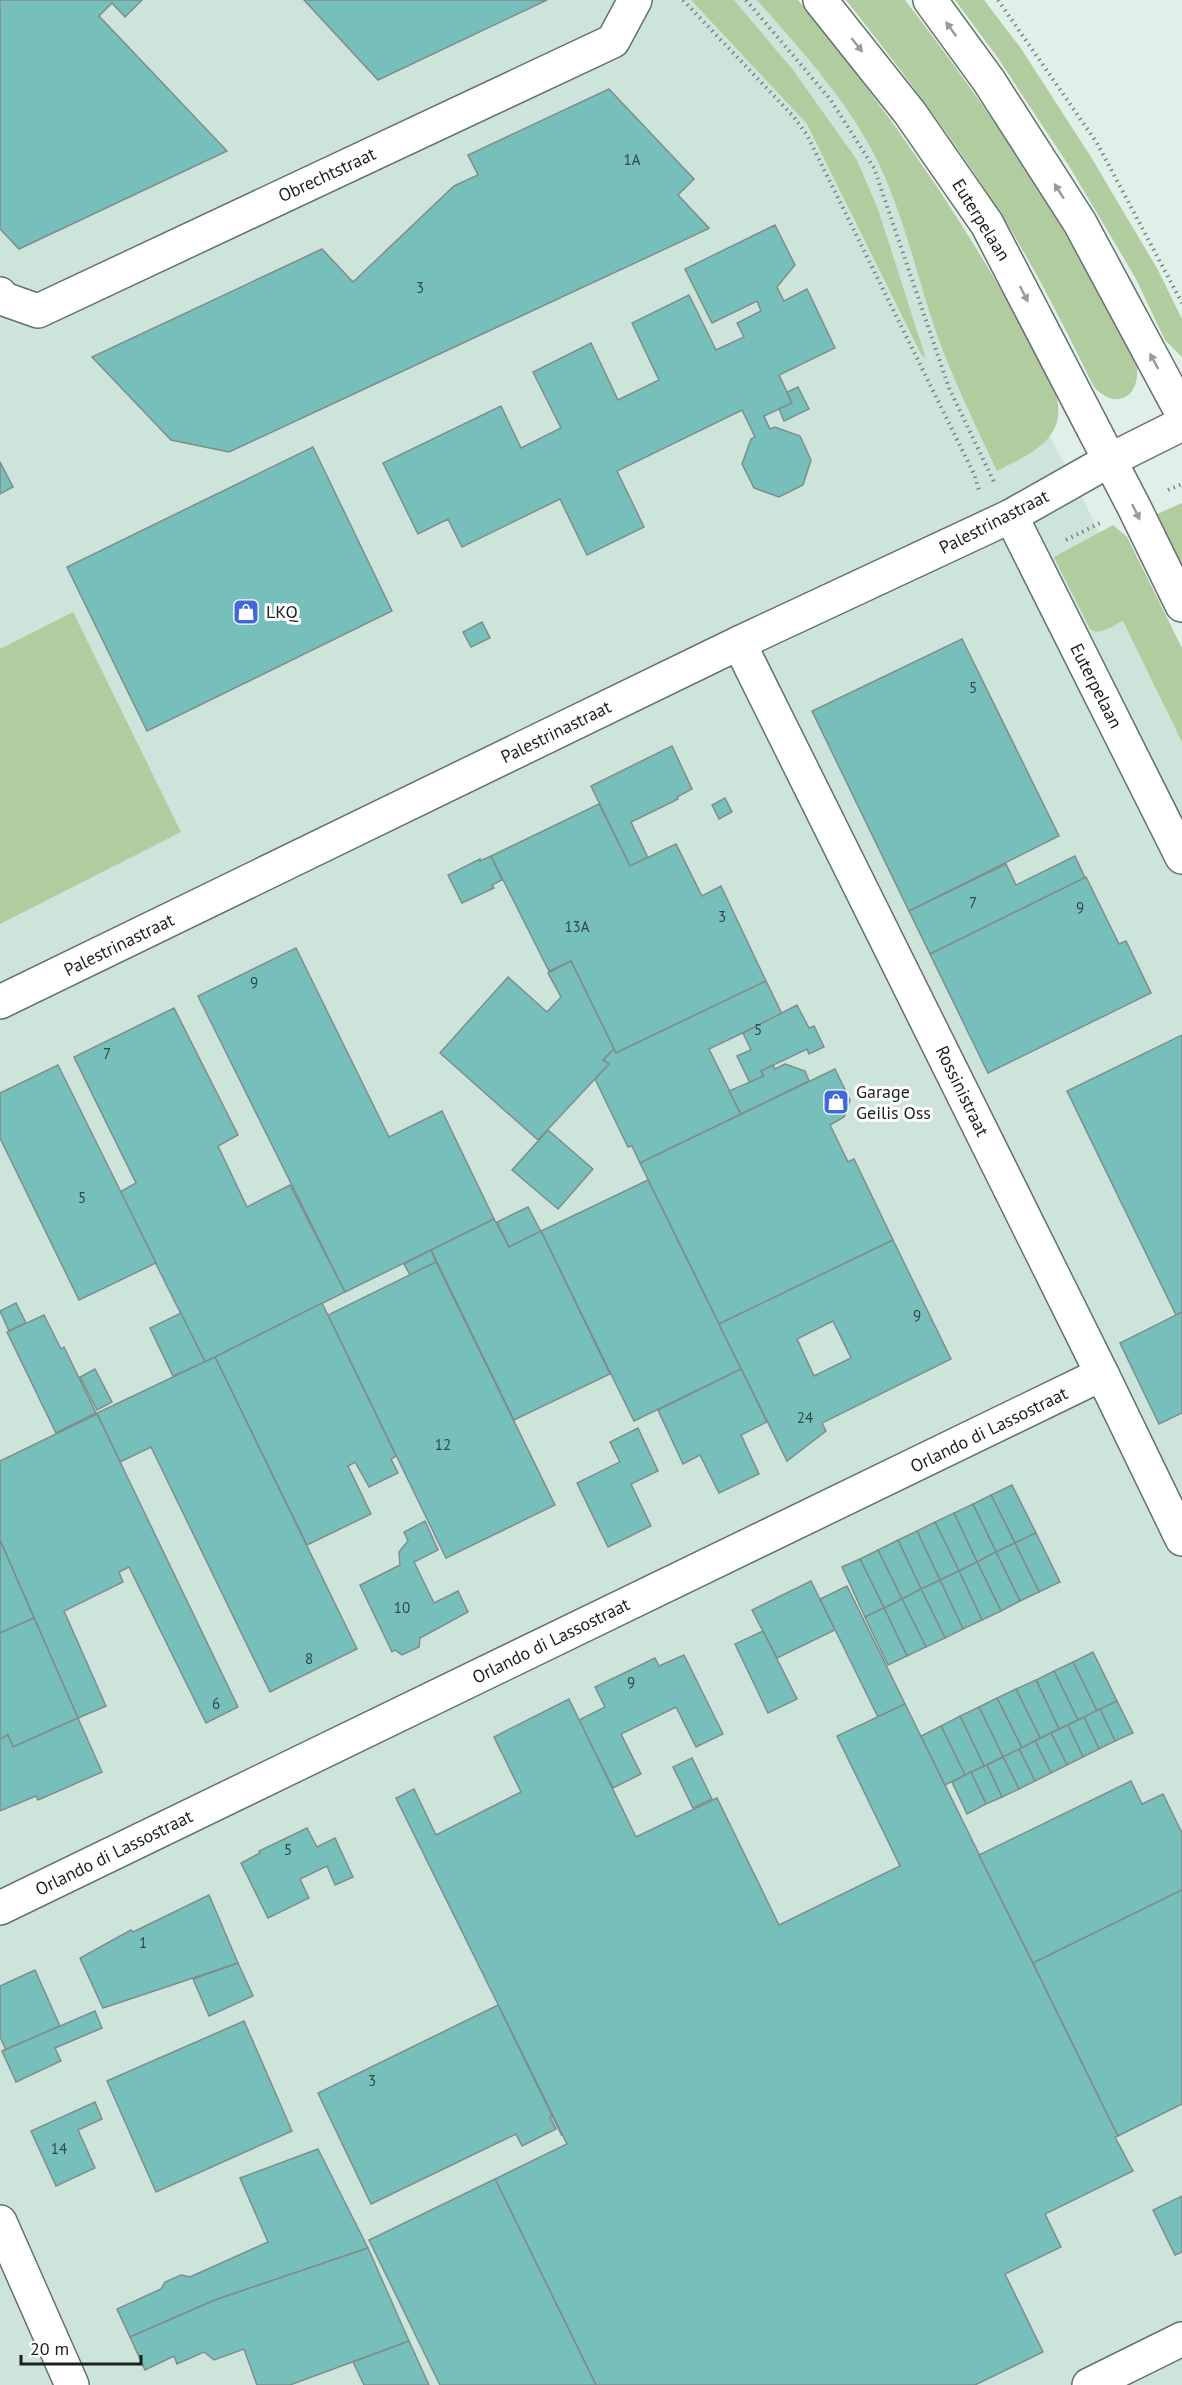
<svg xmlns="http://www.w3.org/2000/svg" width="1182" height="2385" viewBox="0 0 1182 2385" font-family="'PT Sans',sans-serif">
  <rect width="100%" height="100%" fill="#e1efe9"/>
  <path fill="#cde4db" d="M0 0H779L996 335 1083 499 1182 703V2385H0Z"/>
  <g fill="#b1cc9f">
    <path d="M693 0H734L793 70 857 160 879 212 926 359 921 354 807 124 692 1Z"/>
    <path d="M757 0H798C884 105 963 217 1027 337 1040 361 1061 388 1058 416 1055 446 1019 459 997 471 975 424 952 378 935 329 915 269 902 208 873 152 843 95 799 48 757 0Z"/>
    <path d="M846 0H905C968 82 1028 167 1079 257 1099 293 1118 330 1137 366 1140 397 1117 411 1094 387 1065 328 1036 270 1001 214 954 140 901 69 846 0Z"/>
    <path d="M955 0H984L1020 47 1091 157 1158 270 1182 319V357L1165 340 1135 277 1069 166 998 58Z"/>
    <path d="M1182 503V565L1157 514Z"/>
    <path d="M1113 525 1127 537 1182 648V742L1123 621C1113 625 1100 637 1090 629L1054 557Z"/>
    <path d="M73 612 181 832 0 924V649Z"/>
  </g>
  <g fill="#77bfba" stroke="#7f8d8c" stroke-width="1.5" fill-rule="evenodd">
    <path d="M0 0H142L125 17 112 3 99 16 227 151 19 249 0 229Z"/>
    <path d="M304 0H547L378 80Z"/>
    <path d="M609 89 694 179 678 195 709 228 708 229 229 452 171 440 92 357 322 249 353 282 454 186 478 175 468 155Z"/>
    <path d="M775 225 795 265 777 287 784 301 807 289 835 348 779 375 792 403 764 416 770 429 775 427 800 436 811 460 803 485 779 497 754 488 742 464 751 439 755 437 742 410 617 471 644 527 587 555 560 499 462 547 448 519 418 534 383 463 501 406 521 448 561 428 533 372 591 343 618 400 659 380 632 323 689 295 716 350 744 337 737 323 761 311 757 301 712 323 685 269Z"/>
    <path d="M798 387 809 409 784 421 779 409 792 403 787 392Z"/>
    <path d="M313 447 392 611 147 731 67 567Z"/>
    <path d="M0 462 13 487 0 494Z"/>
    <path d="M482 622 490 638 471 647 463 632Z"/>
    <path d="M962 639 1059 836 909 911 812 711Z"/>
    <path d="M672 746 692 789 677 797 678 799 672 802 631 822 648 858 630 866 591 786Z"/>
    <path d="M725 798 732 812 719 819 712 805Z"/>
    <path d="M599 804 630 866 676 844 702 896 721 886 766 981 616 1053 571 961 549 971 491 856Z"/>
    <path d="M491 856 502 880 492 885 494 888 462 903 448 875 480 859V861Z"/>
    <path d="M1075 856 1085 878 930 954 909 911 1006 864 1016 885Z"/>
    <path d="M1086 877 1119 944 1126 941 1151 993 988 1073 930 954Z"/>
    <path d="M296 948 389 1137 442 1111 494 1219 345 1292 198 996Z"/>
    <path d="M571 961 614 1049 603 1060 609 1064 538 1140 440 1053 508 977 547 1012 561 997 548 973Z"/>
    <path d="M766 981 782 1014 709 1049 741 1114 640 1163 632 1146 628 1147 595 1079 609 1064 603 1060 614 1049 616 1053Z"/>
    <path d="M797 1005 809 1028 814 1026 824 1047 809 1054 807 1049 761 1071 764 1076 750 1083 737 1056 751 1050 743 1033Z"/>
    <path d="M174 1008 238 1135 218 1146 247 1207 290 1185 345 1292 205 1362 120 1192 136 1183 74 1057Z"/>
    <path d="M1182 1035V1312L1176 1315 1067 1091Z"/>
    <path d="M785 1064 805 1071 809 1081 741 1114 729 1091 764 1076 761 1071 773 1065 775 1069Z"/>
    <path d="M58 1065 156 1263 79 1300 0 1138V1093Z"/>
    <path d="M835 1069 850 1100 844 1117 830 1125 848 1162 854 1159 893 1240 719 1324 640 1163Z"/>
    <path d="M548 1130 593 1169 558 1209 512 1170Z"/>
    <path d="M648 1180 741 1369 634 1421 541 1231Z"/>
    <path d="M528 1207 541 1232 509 1247 497 1222Z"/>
    <path d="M494 1219 509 1247 541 1231 610 1374 514 1420 431 1250Z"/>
    <path d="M893 1240 951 1359 822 1423 826 1431 787 1461 719 1324ZM833 1321 851 1358 814 1376 797 1339Z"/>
    <path d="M431 1250 436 1262 410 1275 404 1264Z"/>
    <path d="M436 1262 555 1505 446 1558 328 1315Z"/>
    <path d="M16 1303 26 1323 9 1331 0 1311Z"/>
    <path d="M322 1303 396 1456 391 1459 398 1473 369 1487 355 1462 348 1466 371 1514 307 1545 215 1357Z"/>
    <path d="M1182 1312V1413L1159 1424 1120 1343Z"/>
    <path d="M181 1313 205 1362 173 1376 150 1328Z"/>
    <path d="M44 1315 61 1349 64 1347 96 1413 56 1433 7 1332Z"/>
    <path d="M215 1357 357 1649 270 1692 151 1447 120 1462 97 1413Z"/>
    <path d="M95 1369 112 1402 97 1410 80 1377Z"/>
    <path d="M741 1369 767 1422 741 1435 759 1474 719 1493 700 1455 683 1464 658 1410Z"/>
    <path d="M97 1414 238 1707 206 1723 129 1567 119 1572 123 1582 64 1611 106 1706 78 1718 0 1540V1461Z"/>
    <path d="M638 1428 658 1471 631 1484 651 1526 608 1547 577 1483 620 1462 610 1442Z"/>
    <path d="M1012 1485 1036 1533 1015 1543 991 1495Z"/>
    <path d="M991 1495 1015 1543 996 1552 973 1504Z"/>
    <path d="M973 1504 996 1552 977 1562 954 1513Z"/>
    <path d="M954 1513 977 1562 959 1571 935 1522Z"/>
    <path d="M425 1521 438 1550 414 1562 434 1603 458 1591 468 1612 420 1638 419 1647 402 1655 395 1650 392 1652 360 1585 400 1565 399 1552 408 1541 404 1532Z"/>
    <path d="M935 1522 959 1571 940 1580 917 1531Z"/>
    <path d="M917 1531 940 1580 921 1589 898 1540Z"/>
    <path d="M1036 1533 1060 1582 1039 1592 1015 1543Z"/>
    <path d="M0 1540 34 1618 0 1633Z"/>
    <path d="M898 1540 921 1589 902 1599 878 1550Z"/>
    <path d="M1015 1543 1039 1592 1020 1601 996 1552Z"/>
    <path d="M878 1550 902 1599 884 1608 860 1559Z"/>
    <path d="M996 1552 1020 1601 1001 1611 977 1562Z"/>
    <path d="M860 1559 884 1608 865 1617 842 1567Z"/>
    <path d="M977 1562 1001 1611 982 1620 959 1571Z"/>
    <path d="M959 1571 982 1620 963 1629 940 1580Z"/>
    <path d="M940 1580 963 1629 945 1638 921 1589Z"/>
    <path d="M811 1581 835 1630 777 1658 752 1610Z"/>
    <path d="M847 1586 905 1704 878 1717 820 1599Z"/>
    <path d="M921 1589 945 1638 926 1647 902 1599Z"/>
    <path d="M902 1599 926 1647 907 1656 884 1608Z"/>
    <path d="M884 1608 907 1656 888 1665 865 1617Z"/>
    <path d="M34 1618 78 1718 13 1747 8 1735 0 1739V1633Z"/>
    <path d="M763 1631 797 1699 768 1713 735 1644Z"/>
    <path d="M1093 1652 1117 1701 1097 1711 1073 1662Z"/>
    <path d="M684 1655 723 1734 696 1747 676 1707 621 1734 641 1774 613 1788 579 1720 605 1707 595 1687 655 1658 659 1666Z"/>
    <path d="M1073 1662 1097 1711 1078 1720 1054 1671Z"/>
    <path d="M1054 1671 1078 1720 1059 1729 1036 1680Z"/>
    <path d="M1036 1680 1059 1729 1040 1738 1016 1689Z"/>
    <path d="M1016 1689 1040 1738 1022 1748 997 1698Z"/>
    <path d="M997 1698 1022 1748 1003 1757 979 1707Z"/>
    <path d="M569 1699 636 1837 717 1798 779 1925 900 1866 837 1736 905 1704 1118 2136 1115 2137 1133 2171 1045 2214 1061 2247 1005 2274 1043 2352 975 2385H596L495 2179 567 2144 396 1798 414 1789 436 1835 521 1792 494 1737Z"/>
    <path d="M1117 1701 1133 1733 1115 1741 1100 1709Z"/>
    <path d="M979 1707 1003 1757 984 1766 960 1716Z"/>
    <path d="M1100 1709 1115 1741 1099 1749 1084 1717Z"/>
    <path d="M960 1716 984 1766 965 1775 941 1726Z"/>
    <path d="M1084 1717 1099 1749 1083 1757 1068 1725Z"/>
    <path d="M78 1718 102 1772 38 1800 36 1796 0 1811V1739L8 1735 13 1747Z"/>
    <path d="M1068 1725 1083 1757 1067 1765 1051 1733Z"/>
    <path d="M941 1726 965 1775 945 1785 921 1736Z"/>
    <path d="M1051 1733 1067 1765 1051 1773 1035 1741Z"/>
    <path d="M1035 1741 1051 1773 1035 1781 1019 1749Z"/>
    <path d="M1019 1749 1035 1781 1019 1789 1003 1757Z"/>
    <path d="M1003 1757 1019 1789 1002 1797 987 1765Z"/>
    <path d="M692 1758 712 1799 693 1808 673 1767Z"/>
    <path d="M987 1765 1002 1797 986 1804 971 1772Z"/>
    <path d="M971 1772 986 1804 967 1814 952 1782Z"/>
    <path d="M1131 1781 1142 1804 1163 1794 1182 1833V1890L1033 1963 979 1855Z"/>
    <path d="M307 1828 317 1847 335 1838 353 1877 335 1885 327 1866 300 1879 309 1898 268 1918 241 1863 260 1853 259 1851Z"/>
    <path d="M1182 1890V2104L1118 2136 1033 1963Z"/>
    <path d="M209 1895 238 1963 103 2008 80 1958 131 1930 133 1932Z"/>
    <path d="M238 1963 253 1996 209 2016 193 1979Z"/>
    <path d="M35 1970 60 2026 6 2050 0 2037V1986Z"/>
    <path d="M498 2005 562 2136 552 2116 550 2117 556 2129 522 2146 516 2134 371 2204 318 2093Z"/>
    <path d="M95 2011 102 2028 55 2048 61 2061 16 2082 2 2051Z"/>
    <path d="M244 2021 292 2131 156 2192 107 2081Z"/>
    <path d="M95 2102 102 2119 78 2130 95 2168 56 2186 31 2131Z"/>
    <path d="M318 2149 368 2248 215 2300 130 2337 117 2309 161 2289 165 2282 181 2275 190 2277 268 2242 240 2178Z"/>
    <path d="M495 2179 596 2385H440L369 2240Z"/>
    <path d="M1182 2196V2252L1175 2255 1153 2210Z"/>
    <path d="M368 2248 409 2341 290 2385H257L244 2349 214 2360 204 2352 177 2364 174 2356 145 2370 130 2337 215 2300Z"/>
    <path d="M409 2341 429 2385H364L353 2362Z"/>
  </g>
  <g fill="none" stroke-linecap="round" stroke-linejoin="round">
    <g stroke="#65716c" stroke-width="36">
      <g id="street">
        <path d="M0 294 4 299 38 311 613 41 635 0"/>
        <path d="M1011 516 1182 857"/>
        <path d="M739 643 1102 1374 1182 1539"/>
        <path d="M0 1002 739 643 1011 516 1110 460"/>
        <path d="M0 1908 1102 1374"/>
        <path d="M0 2222 72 2385"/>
        <path d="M1089 2385 1182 2339"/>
      </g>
    </g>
    <g stroke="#65716c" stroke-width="36">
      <g id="secondary">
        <path d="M820 0 910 113 987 224 1134 507 1182 605"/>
        <path d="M930 0 989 81 1080 223 1182 413"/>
        <path d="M1110 460 1182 424"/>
      </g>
    </g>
    <g stroke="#7b8581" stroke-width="4" stroke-dasharray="1.5 4.5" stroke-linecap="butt">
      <path d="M683 0 794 117 807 135 974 474 979 490"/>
      <path d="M746 0 830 99 874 168 949 388 994 482"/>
      <path d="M998 0 1097 143 1182 303"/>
      <path d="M1168 490 1182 484"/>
      <path d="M1066 540 1102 522"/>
    </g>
    <use href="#street" stroke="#fff" stroke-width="33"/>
    <use href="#secondary" stroke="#fff" stroke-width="33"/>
  </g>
  <defs><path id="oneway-solid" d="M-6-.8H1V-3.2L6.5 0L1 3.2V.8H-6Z" transform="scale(1.5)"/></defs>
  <g fill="#989b9a">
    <use href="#oneway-solid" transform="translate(951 29) rotate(-126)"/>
    <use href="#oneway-solid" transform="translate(857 45) rotate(52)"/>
    <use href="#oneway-solid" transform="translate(1059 191) rotate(-123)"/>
    <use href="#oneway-solid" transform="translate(1024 294) rotate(63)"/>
    <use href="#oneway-solid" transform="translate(1154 361) rotate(-118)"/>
    <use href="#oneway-solid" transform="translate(1136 512) rotate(64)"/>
  </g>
  <defs>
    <g id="shop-square" transform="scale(1.35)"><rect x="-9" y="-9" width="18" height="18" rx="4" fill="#4168da" stroke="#fff"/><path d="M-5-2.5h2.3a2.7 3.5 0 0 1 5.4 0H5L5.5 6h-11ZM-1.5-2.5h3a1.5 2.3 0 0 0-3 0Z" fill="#fff"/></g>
  </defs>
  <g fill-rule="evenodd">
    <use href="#shop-square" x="246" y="612"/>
    <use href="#shop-square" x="836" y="1102"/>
  </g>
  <g text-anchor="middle" stroke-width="6" stroke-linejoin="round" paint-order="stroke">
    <g font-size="15" fill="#324845">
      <text x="632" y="165">1A</text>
      <text x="420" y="293">3</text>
      <text x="973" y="693">5</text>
      <text x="973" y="908">7</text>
      <text x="1080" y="913">9</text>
      <text x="722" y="922">3</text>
      <text x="577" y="932">13A</text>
      <text x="254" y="988">9</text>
      <text x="758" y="1035">5</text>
      <text x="107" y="1059">7</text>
      <text x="82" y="1203">5</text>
      <text x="917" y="1321">9</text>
      <text x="805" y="1423">24</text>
      <text x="443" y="1450">12</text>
      <text x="402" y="1613">10</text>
      <text x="309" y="1664">8</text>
      <text x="631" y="1688">9</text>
      <text x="216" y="1709">6</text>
      <text x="288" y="1855">5</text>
      <text x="143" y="1948">1</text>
      <text x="372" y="2086">3</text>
      <text x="59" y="2154">14</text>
    </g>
    <g font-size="18" fill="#1b201e" stroke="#fff">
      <text transform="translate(327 175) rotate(-25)" y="6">Obrechtstraat</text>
      <text transform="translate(981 220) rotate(58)" y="6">Euterpelaan</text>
      <text transform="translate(994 522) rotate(-27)" y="6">Palestrinastraat</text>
      <text transform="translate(1096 686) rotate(63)" y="6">Euterpelaan</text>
      <text transform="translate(556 732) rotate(-26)" y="6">Palestrinastraat</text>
      <text transform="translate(119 945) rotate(-26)" y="6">Palestrinastraat</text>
      <text transform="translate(962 1091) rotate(64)" y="6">Rossinistraat</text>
      <text transform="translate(989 1430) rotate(-26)" y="6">Orlando di Lassostraat</text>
      <text transform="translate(551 1641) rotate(-26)" y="6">Orlando di Lassostraat</text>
      <text transform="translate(114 1853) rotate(-26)" y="6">Orlando di Lassostraat</text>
    </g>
    <g font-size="18" fill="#1b201e" stroke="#fff" text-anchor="start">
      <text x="266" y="618">LKQ</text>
      <text x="856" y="1098">Garage<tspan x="856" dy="21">Geilis Oss</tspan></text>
    </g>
  </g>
  <path d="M21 2355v9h120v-9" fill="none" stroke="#1b201e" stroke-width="3"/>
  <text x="30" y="2355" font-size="18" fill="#1b201e" stroke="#ffffff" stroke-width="4.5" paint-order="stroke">20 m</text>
</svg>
